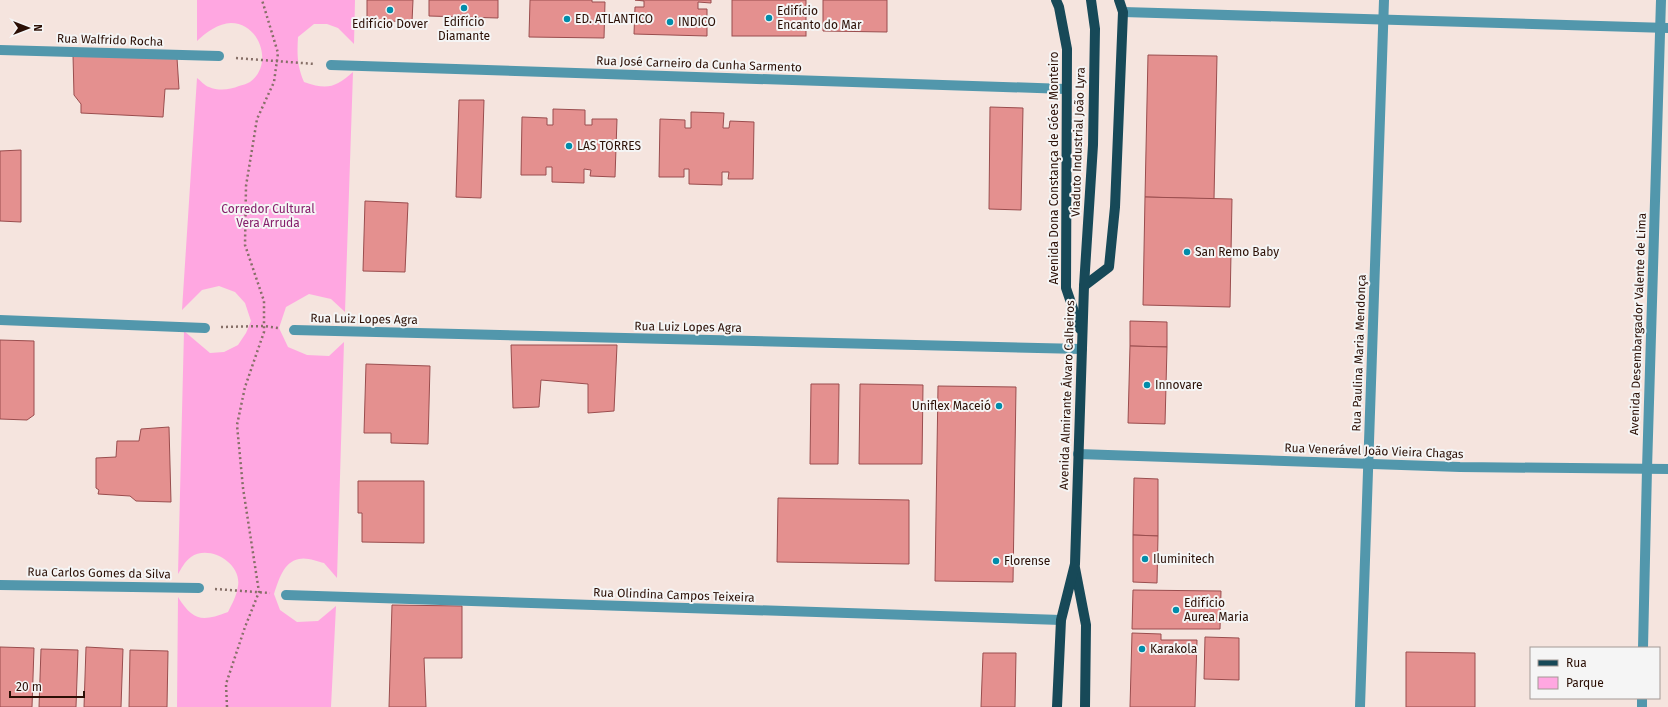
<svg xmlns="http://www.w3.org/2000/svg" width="1668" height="707" viewBox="0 0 1668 707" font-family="'Fira Sans',sans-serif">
  <rect width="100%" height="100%" fill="#f5e4de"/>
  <path fill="#ffa7e1" d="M197 0H355L354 44 338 28 327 24H314L298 37C297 54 297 66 304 82 327 90 335 88 353 72L345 312 331 299 309 294 286 307 279 328 288 347 307 355 329 356 344 342 337 578 324 563C317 561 306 557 299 559 283 562 279 580 274 594L280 610 297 622 318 621 336 606 331 707H177L178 597C193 621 202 622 228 612 232 604 237 595 238 586 242 563 209 544 191 557 184 562 182 568 178 574L184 331 210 353 224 352 238 345 246 333 251 321 245 303 235 292 219 286 202 290 182 310 197 78C200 80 205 86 209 87 218 91 230 90 239 86 242 85 247 84 250 82 274 65 260 23 231 23 219 23 205 33 197 41Z"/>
  <g fill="#e4908f" stroke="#9a4d4e">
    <path d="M367 0H413L412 22 367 20Z"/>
    <path d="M429 0H498V18L429 16Z"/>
    <path d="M530 0H592V2H605L604 38 529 37Z"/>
    <path d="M635 0H711V3L698 2V9H707V36L634 34 635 7H644V1Z"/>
    <rect x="732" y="0" width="74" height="36"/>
    <path d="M823 0H887V32L823 31Z"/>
    <path d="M73 55 177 58 179 89H165L163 117 81 113V104L74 95Z"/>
    <path d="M1148 55 1217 56 1214 199 1145 197Z"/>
    <path d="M459 100H484L481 198 456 197Z"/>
    <path d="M990 107 1023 108 1021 210 989 209Z"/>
    <path d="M553 109 585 110V125H592V119H617L615 177 590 176 591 170 584 169V183L552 182V167H546V175H521L522 117 547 118V125H553Z"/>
    <path d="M691 112 724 113 723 128H729L730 121 754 122 753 179H728L729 172H722V185L689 184V169H684V177H659L660 119 685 120V128H691Z"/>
    <path d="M21 150V222L0 221V151Z"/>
    <path d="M1145 197 1232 199 1230 307 1143 305Z"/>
    <path d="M365 201 408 203 405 272 363 271Z"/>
    <path d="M1130 321 1167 322V347L1130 346Z"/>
    <path d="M0 340 34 341V415L27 420 0 419Z"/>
    <path d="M511 345H617L614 411 588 413V384L541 380 539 407 513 408Z"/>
    <path d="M1130 346 1167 347 1165 424 1128 423Z"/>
    <path d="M366 364 430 366 428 444 391 443V433H364Z"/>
    <path d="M811 384H839L838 464H810Z"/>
    <path d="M860 384 923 385 922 464H859Z"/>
    <path d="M938 386 1016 387 1013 582 935 581Z"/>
    <path d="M169 427 171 502 136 501 130 496 98 494 99 490 96 488V458L116 457 117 441H139L141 429Z"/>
    <path d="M1134 478 1158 479V536L1133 535Z"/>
    <path d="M358 481H424V543L362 542V513H358Z"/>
    <path d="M778 498 909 500V564L777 562Z"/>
    <path d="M1133 535 1158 536 1157 583 1133 582Z"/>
    <path d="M1133 590 1221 591 1220 629H1132Z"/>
    <path d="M392 605 462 606V658H424L426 707H389Z"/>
    <path d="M1132 633 1161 634V640H1197L1195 707H1130Z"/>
    <path d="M1205 637 1239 638V680L1204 679Z"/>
    <path d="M0 647 34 648 32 707H0Z"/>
    <path d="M86 647 123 649 121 707H84Z"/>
    <path d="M41 649 78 650 76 707H39Z"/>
    <path d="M130 650 168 651 167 707H129Z"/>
    <path d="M1406 652 1475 653V707H1406Z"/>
    <path d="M983 653H1016L1015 707H981Z"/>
  </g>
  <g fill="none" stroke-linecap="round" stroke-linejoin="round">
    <g stroke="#866f67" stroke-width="2.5" stroke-dasharray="2 3" stroke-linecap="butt">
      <path d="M236 58 315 64"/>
      <path d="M221 327 264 326 278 328"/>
      <path d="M215 589 270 593"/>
      <path d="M227 707 226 684 245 627 259 592 243 488 237 425 245 387 264 332V301L245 245 246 186 257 119 274 82 278 53 262 0"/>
    </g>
    <g stroke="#5297ac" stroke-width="10">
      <path d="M1123 12 1668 28"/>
      <path d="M0 50 219 56"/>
      <path d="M331 65 1066 89"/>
      <path d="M0 320 205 328"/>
      <path d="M294 330 1082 349"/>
      <path d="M1078 454 1460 467 1668 469"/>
      <path d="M0 585 199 588"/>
      <path d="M286 595 1061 620"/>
      <path d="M1643 648 1647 469 1661 0"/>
      <path d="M1360 707 1384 0"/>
      <path d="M1642 707V698"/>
    </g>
    <g stroke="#174958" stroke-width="10">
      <path d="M1056 0 1059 7 1067 49 1066 288 1080 329"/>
      <path d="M1084 286 1109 267 1115 207 1123 12 1119 0"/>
      <path d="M1075 568 1086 625 1085 707"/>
      <path d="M1057 707 1061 620 1075 564 1084 286 1093 145 1095 29 1091 0"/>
    </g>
  </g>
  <g fill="#008caa" stroke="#f5f5f5" stroke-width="1.5">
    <circle cx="464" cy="8" r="4"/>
    <circle cx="390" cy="10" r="4"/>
    <circle cx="769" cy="18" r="4"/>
    <circle cx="567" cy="19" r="4"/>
    <circle cx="670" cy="22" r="4"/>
    <circle cx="569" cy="146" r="4"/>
    <circle cx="1187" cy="252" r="4"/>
    <circle cx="1147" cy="385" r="4"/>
    <circle cx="999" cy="406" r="4"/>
    <circle cx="1145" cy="559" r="4"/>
    <circle cx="996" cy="561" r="4"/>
    <circle cx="1176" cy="610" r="4"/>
    <circle cx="1142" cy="649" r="4"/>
  </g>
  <g text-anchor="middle" stroke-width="4" stroke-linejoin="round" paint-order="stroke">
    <g font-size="12" fill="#2b0f05" stroke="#f5f5f5" text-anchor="start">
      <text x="777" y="15">Edifício<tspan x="777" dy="14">Encanto do Mar</tspan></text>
      <text x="575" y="23">ED. ATLANTICO</text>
      <text x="464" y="26" text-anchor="middle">Edifício<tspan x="464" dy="14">Diamante</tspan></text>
      <text x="678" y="26">INDICO</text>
      <text x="390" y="28" text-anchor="middle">Edifício Dover</text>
      <text x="577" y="150">LAS TORRES</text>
      <text x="1195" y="256">San Remo Baby</text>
      <text x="1155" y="389">Innovare</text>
      <text x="991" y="410" text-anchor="end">Uniflex Maceió</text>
      <text x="1153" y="563">Iluminitech</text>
      <text x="1004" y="565">Florense</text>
      <text x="1184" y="607">Edifício<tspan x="1184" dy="14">Aurea Maria</tspan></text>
      <text x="1150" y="653">Karakola</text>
    </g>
    <g font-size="12" fill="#2b0f05" stroke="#f5f5f5">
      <text transform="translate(110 40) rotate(2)" y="4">Rua Walfrido Rocha</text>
      <text transform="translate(699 64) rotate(2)" y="4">Rua José Carneiro da Cunha Sarmento</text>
      <text transform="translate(1078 142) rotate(-88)" y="4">Viaduto Industrial João Lyra</text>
      <text transform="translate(1054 168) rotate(-90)" y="4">Avenida Dona Constança de Góes Monteiro</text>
      <text transform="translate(364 319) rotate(1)" y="4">Rua Luiz Lopes Agra</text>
      <text transform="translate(1638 324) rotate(-88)" y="4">Avenida Desembargador Valente de Lima</text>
      <text transform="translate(688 327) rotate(1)" y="4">Rua Luiz Lopes Agra</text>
      <text transform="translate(1359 353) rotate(-88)" y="4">Rua Paulina Maria Mendonça</text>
      <text transform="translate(1067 395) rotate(-88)" y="4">Avenida Almirante Álvaro Calheiros</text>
      <text transform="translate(1374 451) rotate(2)" y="4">Rua Venerável João Vieira Chagas</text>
      <text transform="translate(99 573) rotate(1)" y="4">Rua Carlos Gomes da Silva</text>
      <text transform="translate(674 595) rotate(2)" y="4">Rua Olindina Campos Teixeira</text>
    </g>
    <g font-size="12" fill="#86206c" stroke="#f5f5f5">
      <text x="268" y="213">Corredor Cultural<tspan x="268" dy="14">Vera Arruda</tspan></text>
    </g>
  </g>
  <rect x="1530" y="647" width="130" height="52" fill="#f5f5f5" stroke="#a49995"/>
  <rect x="1538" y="660" width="20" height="6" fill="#174958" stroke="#a49995"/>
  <text x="1566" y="667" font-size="12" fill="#2b0f05">Rua</text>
  <rect x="1538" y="677" width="20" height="12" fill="#ffa7e1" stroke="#a49995"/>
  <text x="1566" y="687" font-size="12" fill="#2b0f05">Parque</text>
  <g transform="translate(28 28) rotate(90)" stroke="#f5f5f5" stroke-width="3" paint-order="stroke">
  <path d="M0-3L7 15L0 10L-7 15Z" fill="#2b0f05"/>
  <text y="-6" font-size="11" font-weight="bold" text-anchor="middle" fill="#2b0f05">N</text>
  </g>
  <path d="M10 691v6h74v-6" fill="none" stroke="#2b0f05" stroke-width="2"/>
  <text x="16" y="691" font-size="12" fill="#2b0f05" stroke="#f5f5f5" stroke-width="3" paint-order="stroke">20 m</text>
</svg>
